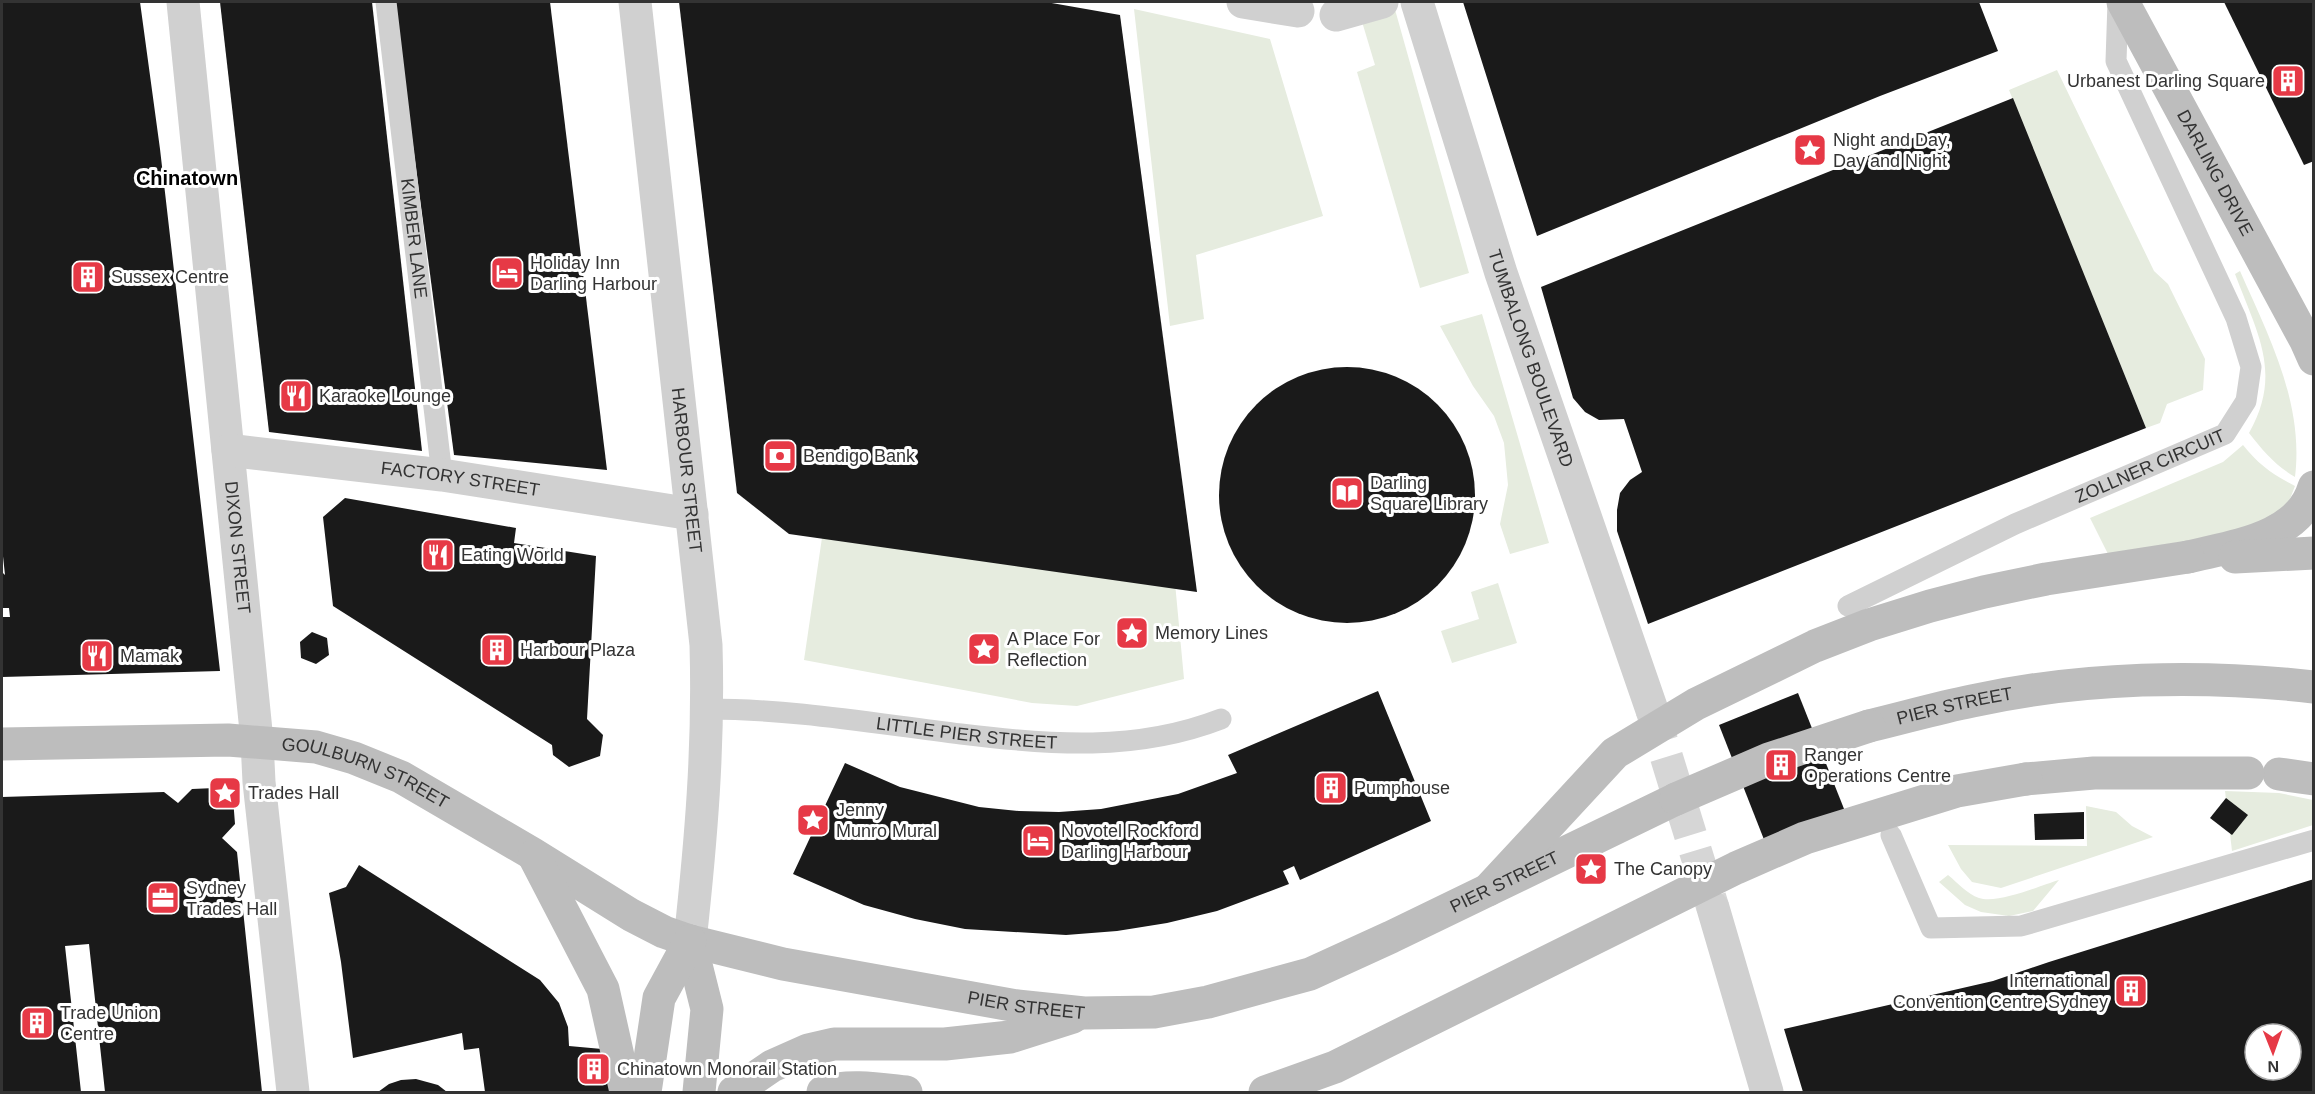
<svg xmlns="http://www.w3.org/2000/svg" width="2315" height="1094" viewBox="0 0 2315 1094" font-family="Helvetica,sans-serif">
  <rect width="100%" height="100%" fill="#fff"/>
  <g fill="#e6ecdf">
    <path d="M1394 6 1469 273 1420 288 1357 72 1375 65 1360 15Z"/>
    <path d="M1134 9 1270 39 1323 216 1196 255 1204 319 1170 326Z"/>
    <path d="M2057 70 2154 271 2168 284 2205 359 2203 390 2167 404 2160 423 2146 428 2009 90Z"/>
    <path d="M2240 271C2269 337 2304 403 2295 477 2276 466 2263 451 2249 433 2283 373 2257 333 2235 274Z"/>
    <path d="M1482 314 1549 543 1510 554 1500 524 1508 485 1504 443 1494 416 1473 386 1440 326Z"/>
    <path d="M2243 445C2258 464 2273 475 2295 486L2286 509 2253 530 2108 554 2090 518 2223 462Z"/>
    <path d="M823 531 1175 583 1184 679 1077 706 1032 703 804 660Z"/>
    <path d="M1498 583 1517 643 1452 663 1441 631 1479 619 1471 592Z"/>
    <path d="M2225 791 2279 793 2313 800V825L2232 851Z"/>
    <path d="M2086 806 2116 812 2132 826 2153 837 2001 888 1972 882 1961 869 1948 845 2087 846Z"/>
    <path d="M1948 875C1958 883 1967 894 1979 898 1998 904 2039 886 2059 880L2033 911 2009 916 1981 912 1965 905 1939 882Z"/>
  </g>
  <g fill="#1a1a1a" fill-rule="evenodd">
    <path d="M2 2H140L160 149 220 671 2 677V617H10L9 608H2V572L5 575 2 547Z"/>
    <path d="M220 2H372L422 451 269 432Z"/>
    <path d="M394 2H550L607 470 454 455Z"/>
    <path d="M679 2H1046L1120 15 1197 592 789 534 737 493Z"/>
    <path d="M1463 2H1979L1998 51 1880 96 1537 236Z"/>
    <path d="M2224 2H2314V161L2304 165Z"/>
    <path d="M2013 98 2146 428 1648 624 1617 531V510L1620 493 1630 480 1642 472 1624 419 1599 420 1585 412 1573 398 1541 287Z"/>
    <circle cx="1347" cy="495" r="128"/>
    <path d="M345 498 516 528 514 543 596 556 587 719 603 735 600 756 569 767 553 755 552 745 333 606 323 517Z"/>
    <path d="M312 632 327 638 329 655 316 664 301 658 300 642Z"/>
    <path d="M1378 691 1431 821 1300 880 1294 866 1283 871 1289 884 1217 911 1167 923 1117 931 1066 935 965 929 915 919 864 905 793 874 845 763 900 787 979 807 1019 811 1059 812 1101 809 1178 794 1237 773 1228 755Z"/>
    <path d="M1798 693 1854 834 1774 865 1719 725Z"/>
    <path d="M215 788 233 798 235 824 222 838 237 852 262 1092H105L89 944 65 946 81 1092H2V797L164 792 178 803 192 789Z"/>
    <path d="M2226 798 2248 815 2232 835 2210 818Z"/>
    <path d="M2084 812V839L2035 840 2034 814Z"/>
    <path d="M359 865 540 980 559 1003 568 1027 569 1046 624 1051 618 1092H485L479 1048 464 1050 462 1033 353 1058 341 962 329 893 346 887Z"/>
    <path d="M2314 879V1092H1803L1784 1029 1993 981 2049 962ZM2255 1034H2291V1070H2255Z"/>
    <path d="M416 1079 438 1085 447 1092H378L389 1084 401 1080Z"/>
  </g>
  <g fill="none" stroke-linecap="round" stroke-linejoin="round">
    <path stroke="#d6d6d6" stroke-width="33" stroke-dasharray="33 16" stroke-linecap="butt" d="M1652 710 1713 908"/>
    <g stroke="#d0d0d0" stroke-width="21">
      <path id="s1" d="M386 2 442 475"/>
      <path id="s2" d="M1848 606 2015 524 2225 434 2246 401 2251 367 2236 318 2116 61 2118 2"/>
      <path id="s3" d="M708 709C793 709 877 724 961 734 1050 745 1136 752 1221 719"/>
      <path d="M1891 835 1931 928 2021 926 2314 840"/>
    </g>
    <g stroke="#d0d0d0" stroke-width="33">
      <path id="s4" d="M183 2 257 741 259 782 293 1092"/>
      <path id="s5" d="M635 2 706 645C709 747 701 840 690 941"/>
      <path d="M1243 2 1298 11"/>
      <path id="s6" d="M1417 2 1501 273 1652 710"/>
      <path d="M1336 15 1382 2"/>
      <path id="s7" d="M228 450 442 475 692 514"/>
      <path d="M1713 908 1767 1092"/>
    </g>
    <g stroke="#bdbdbd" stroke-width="33">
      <path id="s8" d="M2123 2 2306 341 2314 359"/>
      <path d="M2188 557C2232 546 2299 539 2314 487"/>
      <path d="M2235 557 2314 553"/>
      <path id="s9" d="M1869 726C1903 718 1937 708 1972 701 2082 677 2201 674 2314 687"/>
      <path id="s10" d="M2 744 228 740 316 747 354 758 401 777 533 854 631 915 664 932 690 941 783 964 1017 1006 1084 1013 1154 1012 1208 1002 1310 974 1391 937 1676 799"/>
      <path d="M2279 774 2314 779"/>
      <path d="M2026 779 2094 773H2248"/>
      <path d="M534 856 603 989 626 1092"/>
      <path d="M690 941 707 1009 699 1092"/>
      <path d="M645 1092 659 998 690 941"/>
      <path d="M734 1092 772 1066 808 1050 834 1044H945L1010 1037 1073 1017"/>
      <path d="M823 1092C849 1084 879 1089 906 1092"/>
    </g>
    <g stroke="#bdbdbd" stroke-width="33">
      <path d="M1676 799 1769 759 1869 726"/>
      <path d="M1488 890 1615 753 1696 704 1815 646 1869 625 1930 606 1984 592 2046 579 2188 557"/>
      <path d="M1265 1092 1335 1067 1736 868 1805 838 1957 791 2026 779"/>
    </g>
  </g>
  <defs>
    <g id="building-square" transform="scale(1.725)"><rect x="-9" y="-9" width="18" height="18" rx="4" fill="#e63946" stroke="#fff"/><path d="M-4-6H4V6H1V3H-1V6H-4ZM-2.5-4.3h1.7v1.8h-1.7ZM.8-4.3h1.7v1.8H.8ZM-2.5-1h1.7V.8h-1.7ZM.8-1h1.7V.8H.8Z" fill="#fff"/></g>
    <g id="sight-square" transform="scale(1.725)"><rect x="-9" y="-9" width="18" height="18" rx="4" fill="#e63946" stroke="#fff"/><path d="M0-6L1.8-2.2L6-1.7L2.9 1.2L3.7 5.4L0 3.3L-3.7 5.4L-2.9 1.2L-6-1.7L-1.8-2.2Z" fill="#fff"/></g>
    <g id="hotel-square" transform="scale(1.725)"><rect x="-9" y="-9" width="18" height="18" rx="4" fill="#e63946" stroke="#fff"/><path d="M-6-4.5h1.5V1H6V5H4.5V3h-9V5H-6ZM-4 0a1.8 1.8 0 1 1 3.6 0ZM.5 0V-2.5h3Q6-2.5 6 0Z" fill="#fff"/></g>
    <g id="restaurant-square" transform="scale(1.725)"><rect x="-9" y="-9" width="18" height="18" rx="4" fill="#e63946" stroke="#fff"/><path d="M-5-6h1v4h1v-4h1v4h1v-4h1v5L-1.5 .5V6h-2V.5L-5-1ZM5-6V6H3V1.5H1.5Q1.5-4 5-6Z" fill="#fff"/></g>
    <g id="bank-square" transform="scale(1.725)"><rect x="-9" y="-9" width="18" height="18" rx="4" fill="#e63946" stroke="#fff"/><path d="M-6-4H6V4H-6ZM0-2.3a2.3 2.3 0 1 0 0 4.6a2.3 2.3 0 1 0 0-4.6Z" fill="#fff"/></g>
    <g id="library-square" transform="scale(1.725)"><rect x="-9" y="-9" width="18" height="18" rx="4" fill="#e63946" stroke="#fff"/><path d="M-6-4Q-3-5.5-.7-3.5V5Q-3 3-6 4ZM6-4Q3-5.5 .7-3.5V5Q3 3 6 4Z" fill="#fff"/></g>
    <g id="office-square" transform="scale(1.725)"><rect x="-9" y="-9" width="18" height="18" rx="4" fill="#e63946" stroke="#fff"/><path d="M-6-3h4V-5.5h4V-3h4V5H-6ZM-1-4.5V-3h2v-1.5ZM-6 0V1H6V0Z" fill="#fff"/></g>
  </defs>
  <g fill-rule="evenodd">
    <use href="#building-square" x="2288" y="81"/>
    <use href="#sight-square" x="1810" y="150"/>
    <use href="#hotel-square" x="507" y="273"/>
    <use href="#building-square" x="88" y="277"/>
    <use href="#restaurant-square" x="296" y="396"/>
    <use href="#bank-square" x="780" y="456"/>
    <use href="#library-square" x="1347" y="493"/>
    <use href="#restaurant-square" x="438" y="555"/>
    <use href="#sight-square" x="1132" y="633"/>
    <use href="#sight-square" x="984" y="649"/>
    <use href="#building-square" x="497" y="650"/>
    <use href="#restaurant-square" x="97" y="656"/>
    <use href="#building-square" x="1781" y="765"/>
    <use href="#building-square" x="1331" y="788"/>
    <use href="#sight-square" x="225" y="793"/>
    <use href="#sight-square" x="813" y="820"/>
    <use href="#hotel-square" x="1038" y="841"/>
    <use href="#sight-square" x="1591" y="869"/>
    <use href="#office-square" x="163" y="898"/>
    <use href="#building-square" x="2131" y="991"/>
    <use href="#building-square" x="37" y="1023"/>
    <use href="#building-square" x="594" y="1069"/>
  </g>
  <g text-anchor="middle" stroke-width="6" stroke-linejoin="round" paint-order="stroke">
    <g font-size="18" fill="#333" stroke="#fff" text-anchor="start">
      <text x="2265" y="87" text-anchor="end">Urbanest Darling Square</text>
      <text x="1833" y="146">Night and Day,<tspan x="1833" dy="21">Day and Night</tspan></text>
      <text x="530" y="269">Holiday Inn<tspan x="530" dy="21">Darling Harbour</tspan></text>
      <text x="111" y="283">Sussex Centre</text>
      <text x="319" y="402">Karaoke Lounge</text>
      <text x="803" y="462">Bendigo Bank</text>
      <text x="1370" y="489">Darling<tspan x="1370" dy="21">Square Library</tspan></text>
      <text x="461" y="561">Eating World</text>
      <text x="1155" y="639">Memory Lines</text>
      <text x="1007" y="645">A Place For<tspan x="1007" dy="21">Reflection</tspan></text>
      <text x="520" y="656">Harbour Plaza</text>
      <text x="120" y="662">Mamak</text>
      <text x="1804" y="761">Ranger<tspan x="1804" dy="21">Operations Centre</tspan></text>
      <text x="1354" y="794">Pumphouse</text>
      <text x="248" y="799">Trades Hall</text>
      <text x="836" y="816">Jenny<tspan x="836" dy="21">Munro Mural</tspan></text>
      <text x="1061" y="837">Novotel Rockford<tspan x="1061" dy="21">Darling Harbour</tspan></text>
      <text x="1614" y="875">The Canopy</text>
      <text x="186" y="894">Sydney<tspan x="186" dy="21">Trades Hall</tspan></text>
      <text x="2108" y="987" text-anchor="end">International<tspan x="2108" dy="21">Convention Centre Sydney</tspan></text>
      <text x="60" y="1019">Trade Union<tspan x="60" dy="21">Centre</tspan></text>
      <text x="617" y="1075">Chinatown Monorail Station</text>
    </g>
    <g font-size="18" fill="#333" stroke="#fff">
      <text dy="6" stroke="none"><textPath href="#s8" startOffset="194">DARLING DRIVE</textPath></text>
      <text dy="6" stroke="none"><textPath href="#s1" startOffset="238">KIMBER LANE</textPath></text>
      <text dy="6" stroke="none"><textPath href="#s6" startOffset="374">TUMBALONG BOULEVARD</textPath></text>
      <text dy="6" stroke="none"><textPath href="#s2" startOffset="333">ZOLLNER CIRCUIT</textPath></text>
      <text dy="6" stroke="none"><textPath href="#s5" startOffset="471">HARBOUR STREET</textPath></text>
      <text dy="6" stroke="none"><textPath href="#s7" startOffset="234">FACTORY STREET</textPath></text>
      <text dy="6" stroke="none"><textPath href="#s4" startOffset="548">DIXON STREET</textPath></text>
      <text dy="6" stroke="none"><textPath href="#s9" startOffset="88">PIER STREET</textPath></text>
      <text dy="6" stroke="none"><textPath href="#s3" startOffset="260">LITTLE PIER STREET</textPath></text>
      <text dy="6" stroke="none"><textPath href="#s10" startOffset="369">GOULBURN STREET</textPath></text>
      <text dy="6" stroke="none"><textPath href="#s10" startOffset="1584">PIER STREET</textPath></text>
      <text dy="6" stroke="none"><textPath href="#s10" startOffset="1080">PIER STREET</textPath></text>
    </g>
    <g font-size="20" font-weight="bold" fill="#000" stroke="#fff">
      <text x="187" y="185">Chinatown</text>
    </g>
  </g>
  <rect width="2315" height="1094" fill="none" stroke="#333333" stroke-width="6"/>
  <g transform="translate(2273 1052) rotate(179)"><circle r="28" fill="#ffffff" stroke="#adadad" stroke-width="1.5"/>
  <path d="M0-4.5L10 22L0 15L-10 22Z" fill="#e63946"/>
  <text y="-9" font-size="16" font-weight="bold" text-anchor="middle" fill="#333333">N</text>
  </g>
</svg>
